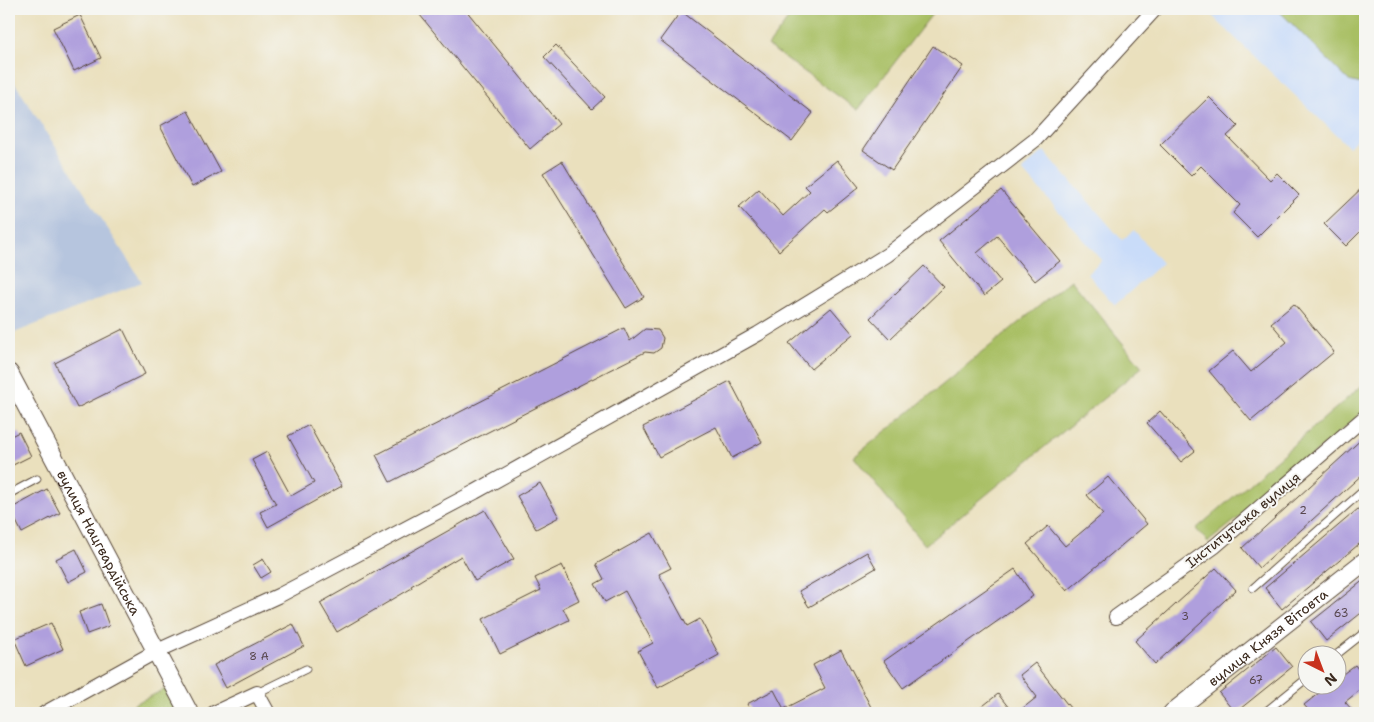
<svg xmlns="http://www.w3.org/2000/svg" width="1374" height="722" viewBox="0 0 1374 722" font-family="'Shantell Sans',sans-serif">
  <rect width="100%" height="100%" fill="#f6f6f2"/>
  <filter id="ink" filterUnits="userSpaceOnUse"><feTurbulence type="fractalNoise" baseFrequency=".02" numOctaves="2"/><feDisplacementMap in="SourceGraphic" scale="10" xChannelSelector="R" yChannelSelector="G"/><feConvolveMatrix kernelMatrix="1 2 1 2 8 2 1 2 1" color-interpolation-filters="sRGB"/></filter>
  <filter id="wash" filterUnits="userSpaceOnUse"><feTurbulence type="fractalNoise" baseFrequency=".0096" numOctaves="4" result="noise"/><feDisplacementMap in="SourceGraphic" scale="20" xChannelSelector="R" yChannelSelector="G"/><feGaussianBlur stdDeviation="1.12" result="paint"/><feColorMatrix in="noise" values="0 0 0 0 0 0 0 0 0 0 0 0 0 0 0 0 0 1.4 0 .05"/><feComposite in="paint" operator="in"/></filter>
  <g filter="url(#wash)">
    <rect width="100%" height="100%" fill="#eae0bd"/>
    <g fill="#c9dcf9">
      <path d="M1205 9H1365V131L1349 147Z"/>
      <path d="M1044 151 1122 240 1134 230 1162 263 1115 305 1087 274 1102 260 1022 170Z"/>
    </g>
    <path fill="#b6c5de" d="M9 74 142 282 9 335Z"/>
    <g fill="#a8bf64" stroke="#727441">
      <path d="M796 9H936L858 110 768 46Z"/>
      <path d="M1277 9H1365V85L1349 81Z"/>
      <path d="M1071 280 1142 367 925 545 854 457Z"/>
      <path d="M1365 383V410L1256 504 1208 542 1196 529Z"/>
      <path d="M168 688 181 713H138L134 704Z"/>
    </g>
    <g id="blocks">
      <g fill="#af9fdd">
        <path d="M415 9H465L559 124 530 149Z"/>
        <path d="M681 11 813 113 792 141 660 40Z"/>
        <path d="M80 15 101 58 74 71 53 28Z"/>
        <path d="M556 45 605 97 592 109 544 57Z"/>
        <path d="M933 46 963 66 892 170 863 150Z"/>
        <path d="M1209 97 1238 126 1227 136 1270 180 1277 173 1299 195 1257 237 1233 213 1240 205 1201 166 1191 176 1160 145Z"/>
        <path d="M188 111 221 172 192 187 160 126Z"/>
        <path d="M837 160 859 187 828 212 825 209 779 251 739 207 759 189 783 216 810 191 805 186Z"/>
        <path d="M562 161 644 297 626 308 543 173Z"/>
        <path d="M1365 185V227L1346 246 1324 224Z"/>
        <path d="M1001 190 1060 261 1035 281 997 236 977 253 1001 282 984 296 939 241Z"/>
        <path d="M924 266 944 287 890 339 870 318Z"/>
        <path d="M1294 304 1334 352 1251 421 1209 371 1233 351 1251 372 1287 342 1271 323Z"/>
        <path d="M831 308 853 334 811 369 789 343Z"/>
        <path d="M624 328 630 341 645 329 658 330 663 338 661 348 654 353 645 352 390 482 376 455Z"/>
        <path d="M123 329 145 374 77 408 55 363Z"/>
        <path d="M730 381 762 442 732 458 716 427 659 457 643 427Z"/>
        <path d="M1160 411 1195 451 1181 462 1147 423Z"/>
        <path d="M309 425 342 486 268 527 260 512 276 504 252 460 267 452 291 496 314 483 288 436Z"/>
        <path d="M19 432 31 456 9 467V437Z"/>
        <path d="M1365 436V472L1259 568 1242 548Z"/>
        <path d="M1108 477 1147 524 1067 591 1027 544 1048 526 1065 546 1103 514 1087 495Z"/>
        <path d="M540 483 559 517 536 529 517 496Z"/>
        <path d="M47 489 60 513 22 533 10 509Z"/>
        <path d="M1365 503V539L1282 609 1265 588Z"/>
        <path d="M485 510 514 559 475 581 461 556 411 586 412 588 337 632 320 603Z"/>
        <path d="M652 533 671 568 659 574 687 626 700 619 719 655 658 688 638 651 653 643 625 591 605 602 595 584 604 579 596 564Z"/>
        <path d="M76 549 87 572 68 582 56 559Z"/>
        <path d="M867 552 876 568 809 607 799 591Z"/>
        <path d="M263 559 271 572 261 578 253 565Z"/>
        <path d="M562 565 579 600 563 608 569 620 500 654 483 619 541 590 535 578Z"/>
        <path d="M1216 568 1236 590 1155 664 1135 641Z"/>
        <path d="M1015 569 1033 596 903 688 884 661Z"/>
        <path d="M1365 579V610L1326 641 1311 622Z"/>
        <path d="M101 604 109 626 87 634 79 612Z"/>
        <path d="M51 623 63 649 26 666 14 639Z"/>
        <path d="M293 624 304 646 226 688 214 665Z"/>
        <path d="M1276 647 1292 667 1235 713 1219 693Z"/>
        <path d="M841 650 872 709 864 713H752L747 704 774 690 784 709 825 688 813 665Z"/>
        <path d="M1035 663 1074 713H1017L1037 697 1020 675Z"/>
        <path d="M1355 665 1365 678V686L1345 702 1355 713H1311L1304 705 1330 684H1336V679Z"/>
        <path d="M998 694 1013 713H974Z"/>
      </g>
    </g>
  </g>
  <g filter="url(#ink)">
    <use href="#blocks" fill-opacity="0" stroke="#554536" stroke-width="1"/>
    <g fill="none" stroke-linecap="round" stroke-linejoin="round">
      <g stroke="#554536" stroke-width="9">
        <g id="service">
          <path d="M9 494 37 479"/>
          <path d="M1253 588 1365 489"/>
          <path d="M1336 655 1365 632"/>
          <path d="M257 693 306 669"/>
          <path d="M1264 713 1306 679"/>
        </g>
      </g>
      <g stroke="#554536" stroke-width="16">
        <g id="minor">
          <path d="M1116 617 1215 546 1365 417"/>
          <path d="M45 713 155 652 280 595 475 492 758 334 887 255 1035 140 1155 9"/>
          <path d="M214 713 257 693 268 713"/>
        </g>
      </g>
      <g stroke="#554536" stroke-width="20">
        <g id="tertiary">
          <path id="s1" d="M9 373 189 713"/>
          <path id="s2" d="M1172 713 1365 561"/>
        </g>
      </g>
      <use href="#service" stroke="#fff" stroke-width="7"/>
      <use href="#minor" stroke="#fff" stroke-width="14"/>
      <use href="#tertiary" stroke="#fff" stroke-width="18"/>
    </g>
  </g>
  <g text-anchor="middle" stroke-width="4" stroke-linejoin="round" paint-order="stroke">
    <g font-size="11" fill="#58474e">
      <text x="1303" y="514">2</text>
      <text x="1341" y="617">63</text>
      <text x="1185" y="620">3</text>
      <text x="259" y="660">8 А</text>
      <text x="1256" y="684">67</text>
    </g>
    <g font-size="14" fill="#3b2a1e" stroke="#f6f6f2">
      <text transform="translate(1243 520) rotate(-39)" y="5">Інститутська вулиця</text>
      <text dy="5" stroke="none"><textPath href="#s1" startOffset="192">вулиця Нацгвардійська</textPath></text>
      <text dy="5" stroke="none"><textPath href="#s2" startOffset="122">вулиця Князя Вітовта</textPath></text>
    </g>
  </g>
  <rect width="1374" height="722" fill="none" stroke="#f6f6f2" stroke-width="30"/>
  <g transform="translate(1322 670) rotate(138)"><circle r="24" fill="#f6f6f2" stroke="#aba49d"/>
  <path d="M0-4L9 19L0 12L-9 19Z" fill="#c8321e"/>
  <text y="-8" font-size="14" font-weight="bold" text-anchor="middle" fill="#3b2a1e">N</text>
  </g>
</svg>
